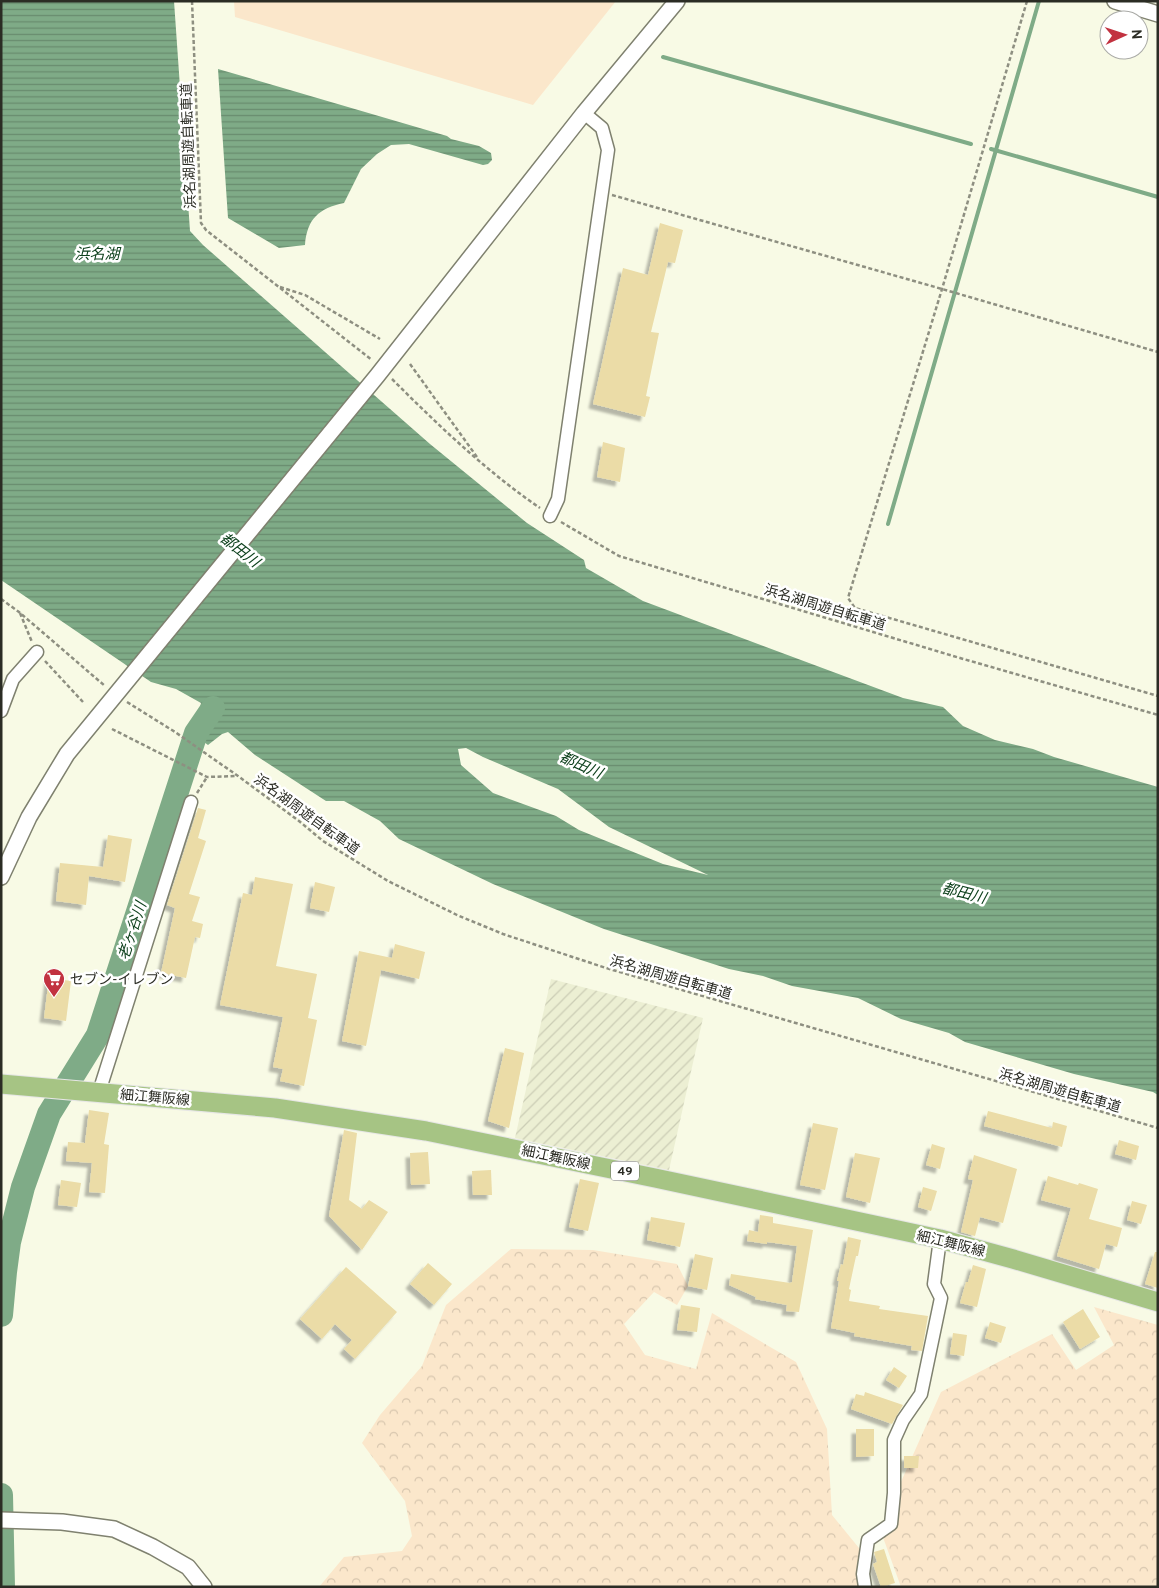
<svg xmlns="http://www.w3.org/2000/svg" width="1159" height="1588" viewBox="0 0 1159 1588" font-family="Overpass,'Noto Sans JP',sans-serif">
  <defs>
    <pattern id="industrial-furrows" width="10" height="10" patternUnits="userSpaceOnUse" patternTransform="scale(1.25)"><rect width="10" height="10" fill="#ecefd3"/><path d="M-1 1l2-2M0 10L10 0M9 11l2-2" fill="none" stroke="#cbcdb5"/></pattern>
    <pattern id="forest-crowns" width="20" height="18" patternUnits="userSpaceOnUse" patternTransform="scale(1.25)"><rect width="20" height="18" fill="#fbe7cb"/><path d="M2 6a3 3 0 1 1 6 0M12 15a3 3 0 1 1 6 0" fill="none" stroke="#d7c6ae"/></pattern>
    <pattern id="water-rules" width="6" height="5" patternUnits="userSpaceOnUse" patternTransform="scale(1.25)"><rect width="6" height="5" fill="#7fab87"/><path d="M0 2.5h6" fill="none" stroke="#688b6e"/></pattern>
    <filter id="shadow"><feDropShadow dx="-4.5" dy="4.5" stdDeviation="1" flood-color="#0004"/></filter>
  </defs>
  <rect width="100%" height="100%" fill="#f8fae5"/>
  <path fill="url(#industrial-furrows)" d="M551 979 703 1018 669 1170 515 1138Z"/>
  <g fill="url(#forest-crowns)">
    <path d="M511 1249 593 1250 677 1264 688 1286 677 1305 654 1292 624 1324 645 1355 696 1369 712 1313 796 1362 827 1429 832 1515 859 1548 871 1587H319L344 1557 402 1551 412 1536 405 1501 362 1443 380 1415 422 1366 446 1305Z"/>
    <path d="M1094 1307 1158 1325V1587H901L880 1529 941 1392 1052 1334 1076 1370 1114 1345Z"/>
  </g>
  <path fill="#fbe7cb" d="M234 1H616L533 105 235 17Z"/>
  <g fill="url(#water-rules)" fill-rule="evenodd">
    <path d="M1 1H174L190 231 203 245 430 444 527 523 584 560 586 568 643 601 903 698 943 707 963 726 995 740 1033 749 1054 757 1158 787V1095L1153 1092 1074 1074 965 1042 949 1033 901 1019 858 998 792 986 763 976 729 969 604 929 493 884 399 839 380 821 344 801H326L255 755 228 732 222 734 208 745 193 734 196 728 201 703 176 689 151 682 1 580ZM466 748 483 757 558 789 609 827 708 875 663 864 579 830 556 816 493 793 461 765 458 749Z"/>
    <path d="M218 69 447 136 451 139 479 146 491 153 492 160 488 164 483 165 409 144 391 145 377 154 361 169 344 203C319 208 307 219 305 245L279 248 228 218Z"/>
  </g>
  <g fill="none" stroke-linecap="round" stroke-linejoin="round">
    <g stroke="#7fab87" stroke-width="4">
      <path d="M663 57 971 144"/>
      <path d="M991 149 1158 197"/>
      <path d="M888 524 1039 1"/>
    </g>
    <g stroke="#7fab87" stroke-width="24">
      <path d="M1 1315 5 1272 9 1242 23 1187 49 1114 98 1035 196 733 213 708"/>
      <path d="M1 1495 3 1587"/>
    </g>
  </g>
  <g fill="#ebdca7" filter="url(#shadow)">
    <path d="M660 223 683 230 675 263 668 262 651 332 659 333 646 396 650 397 645 417 593 404 623 268 648 275Z"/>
    <path d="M603 442 625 448 620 482 597 477Z"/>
    <path d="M198 808 206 810 198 838 206 841 189 894 200 897 192 921 203 924 200 938 195 937 186 978 161 973 175 908 167 905Z"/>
    <path d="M108 835 132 839 125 882 89 876 86 905 56 901 60 863 103 867Z"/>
    <path d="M255 877 293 884 276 966 317 974 308 1018 317 1020 304 1086 280 1081 283 1069 273 1067 283 1017 220 1005 243 893 252 895Z"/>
    <path d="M315 882 335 887 329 912 310 908Z"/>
    <path d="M395 944 425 952 419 979 381 970 366 1046 342 1041 359 951 392 958Z"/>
    <path d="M49 978 71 981 66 1021 44 1018Z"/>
    <path d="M505 1048 524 1053 509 1128 488 1121Z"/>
    <path d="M89 1110 109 1113 104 1144 109 1145 105 1193 89 1192 92 1163 66 1161 68 1142 85 1143Z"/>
    <path d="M988 1111 1052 1128 1053 1122 1067 1126 1062 1147 984 1126Z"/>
    <path d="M813 1123 838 1128 825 1190 800 1185Z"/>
    <path d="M344 1130 357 1133 349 1200 362 1209 369 1200 388 1212 362 1250 329 1216Z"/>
    <path d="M1119 1140 1139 1146 1136 1160 1115 1154Z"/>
    <path d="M932 1144 945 1148 940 1169 926 1165Z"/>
    <path d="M428 1152 430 1184 411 1185 410 1153Z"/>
    <path d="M855 1153 880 1158 870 1203 846 1197Z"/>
    <path d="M974 1155 1017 1169 1003 1223 980 1217 975 1236 961 1232 973 1180 968 1179Z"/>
    <path d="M491 1170 492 1195H473L472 1171Z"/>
    <path d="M1048 1176 1078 1185 1079 1183 1098 1189 1089 1219 1122 1228 1117 1247 1106 1244 1099 1269 1057 1256 1071 1208 1041 1200Z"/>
    <path d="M580 1179 599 1183 588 1231 569 1227Z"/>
    <path d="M61 1180 81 1183 77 1207 58 1205Z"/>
    <path d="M923 1187 937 1191 931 1211 918 1207Z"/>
    <path d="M1132 1201 1147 1205 1141 1224 1127 1220Z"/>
    <path d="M760 1215 773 1217V1223L813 1230 799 1312 786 1311 787 1305 755 1299 756 1297 729 1285 731 1274 790 1283 792 1282 797 1246 767 1242V1244L747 1241 749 1230 758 1232Z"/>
    <path d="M651 1217 685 1223 680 1247 647 1240Z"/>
    <path d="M848 1237 861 1240 858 1256H856L849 1289 851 1290 849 1301 880 1306 879 1309 928 1316 922 1351 911 1350 912 1346 854 1336 855 1333 831 1328 839 1281H837L841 1264 843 1265Z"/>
    <path d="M1155 1252H1158V1288L1145 1284Z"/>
    <path d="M695 1254 713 1258 707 1290 688 1286Z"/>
    <path d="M428 1263 452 1284 434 1305 410 1284Z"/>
    <path d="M973 1265 986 1269 977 1307 960 1303 966 1282H968Z"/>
    <path d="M346 1267 397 1312 355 1359 344 1349 352 1340 335 1324 322 1339 300 1319Z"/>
    <path d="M681 1305 700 1308 697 1332 677 1330Z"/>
    <path d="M1083 1309 1100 1337 1080 1349 1063 1322Z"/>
    <path d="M990 1322 1006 1327 1001 1343 985 1338Z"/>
    <path d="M953 1333 967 1335 964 1356 950 1354Z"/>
    <path d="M894 1367 907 1376 899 1388 886 1380Z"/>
    <path d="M865 1392 903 1405 892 1424 851 1409 856 1394 864 1396Z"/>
    <path d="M856 1429H874V1456L856 1457Z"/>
    <path d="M904 1456H919L918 1468H904Z"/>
    <path d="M884 1549 895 1583 881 1587 873 1564 877 1562 874 1552Z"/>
  </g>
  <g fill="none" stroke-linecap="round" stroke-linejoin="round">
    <g stroke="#7f816f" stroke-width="15">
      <g id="minor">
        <path d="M550 516 558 499 608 150 602 128 584 113"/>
        <path d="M1 711 13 679 37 652"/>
        <path d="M99 1092 191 802"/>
        <path d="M865 1587 863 1574 868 1540 891 1524 894 1493V1440L903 1420 921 1394 941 1298 934 1284 940 1239"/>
      </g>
    </g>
    <g stroke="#7f816f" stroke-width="18">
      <g id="tertiary">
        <path d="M1115 1 1158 14"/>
        <path d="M1 877 29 817 67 754 377 376 584 113 677 1"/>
        <path d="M1 1520 62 1522 114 1529 153 1547 188 1567 204 1587"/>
      </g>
    </g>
    <g stroke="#e6e6e5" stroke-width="21">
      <path id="primary" d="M1 1084 275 1108 426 1131 655 1178 940 1239 1013 1259 1158 1302"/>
    </g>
    <g stroke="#8e8f81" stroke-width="2.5" stroke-dasharray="4 2.5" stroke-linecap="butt">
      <path d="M192 1 201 223 206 230 372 360"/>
      <path d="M1027 1 942 289 848 598 855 608 1158 696"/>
      <path d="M612 195 942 289 1158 352"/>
      <path d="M280 287 305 295 380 339"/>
      <path d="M410 364 477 457"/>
      <path d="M392 379C438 425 486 471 540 508"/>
      <path d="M561 522 619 556 960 658 1158 715"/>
      <path d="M1 599 19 612 105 686"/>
      <path d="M20 613 32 642"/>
      <path d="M45 661 83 702"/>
      <path d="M127 702 175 732 238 776 299 821 323 841 388 881 457 915 503 934 606 968 1158 1128"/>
      <path d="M112 729 207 777 236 776"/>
      <path d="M197 793 207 777"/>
    </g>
    <use href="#minor" stroke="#fff" stroke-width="12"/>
    <use href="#tertiary" stroke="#fff" stroke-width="15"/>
    <use href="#primary" stroke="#a6c484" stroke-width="19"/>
  </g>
  <defs>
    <g id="supermarket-pin" transform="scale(1.125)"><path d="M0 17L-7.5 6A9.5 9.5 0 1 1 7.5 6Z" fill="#c23240" stroke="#fff"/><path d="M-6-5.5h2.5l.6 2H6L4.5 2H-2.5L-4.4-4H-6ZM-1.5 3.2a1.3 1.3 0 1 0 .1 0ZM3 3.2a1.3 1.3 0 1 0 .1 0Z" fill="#fff"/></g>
  </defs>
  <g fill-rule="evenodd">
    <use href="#supermarket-pin" x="54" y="979"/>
  </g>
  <g text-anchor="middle" stroke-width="5" stroke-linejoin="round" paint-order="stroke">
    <rect fill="#fff" stroke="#6b6b66" stroke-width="1" x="611" y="1161.5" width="28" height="19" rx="4"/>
    <g font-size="12" font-weight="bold" fill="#2b2c24">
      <text x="625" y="1175">49</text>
    </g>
    <g font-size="14" fill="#2b2c24" stroke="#fff">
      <text transform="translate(188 146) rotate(-92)" y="5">浜名湖周遊自転車道</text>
      <text transform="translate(825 607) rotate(17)" y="5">浜名湖周遊自転車道</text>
      <text transform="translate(307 814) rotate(36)" y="5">浜名湖周遊自転車道</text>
      <text transform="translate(671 977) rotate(16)" y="5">浜名湖周遊自転車道</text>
      <text transform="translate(1060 1090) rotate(16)" y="5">浜名湖周遊自転車道</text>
      <text transform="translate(155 1097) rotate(5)" y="5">細江舞阪線</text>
      <text transform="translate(556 1157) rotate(12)" y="5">細江舞阪線</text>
      <text transform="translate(951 1243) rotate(14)" y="5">細江舞阪線</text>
    </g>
    <g font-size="14" fill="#2b2c24" stroke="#fff" text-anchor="start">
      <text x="70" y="984">セブン-イレブン</text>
    </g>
    <g font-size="15" font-style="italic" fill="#0e411d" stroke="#fff">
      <text x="97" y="259">浜名湖</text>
      <text transform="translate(240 550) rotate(38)" y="5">都田川</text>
      <text transform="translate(581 765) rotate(24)" y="5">都田川</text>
      <text transform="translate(964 893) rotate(14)" y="5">都田川</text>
      <text transform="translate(132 931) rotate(-72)" y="5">老ヶ谷川</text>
    </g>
  </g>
  <rect width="1159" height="1588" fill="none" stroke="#2b2c24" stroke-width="5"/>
  <g transform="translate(1124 35) rotate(87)"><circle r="24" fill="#ffffff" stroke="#aaaba7"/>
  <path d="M0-4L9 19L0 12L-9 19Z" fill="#c23240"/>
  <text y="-8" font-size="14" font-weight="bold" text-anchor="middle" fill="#2b2c24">N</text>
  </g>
</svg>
